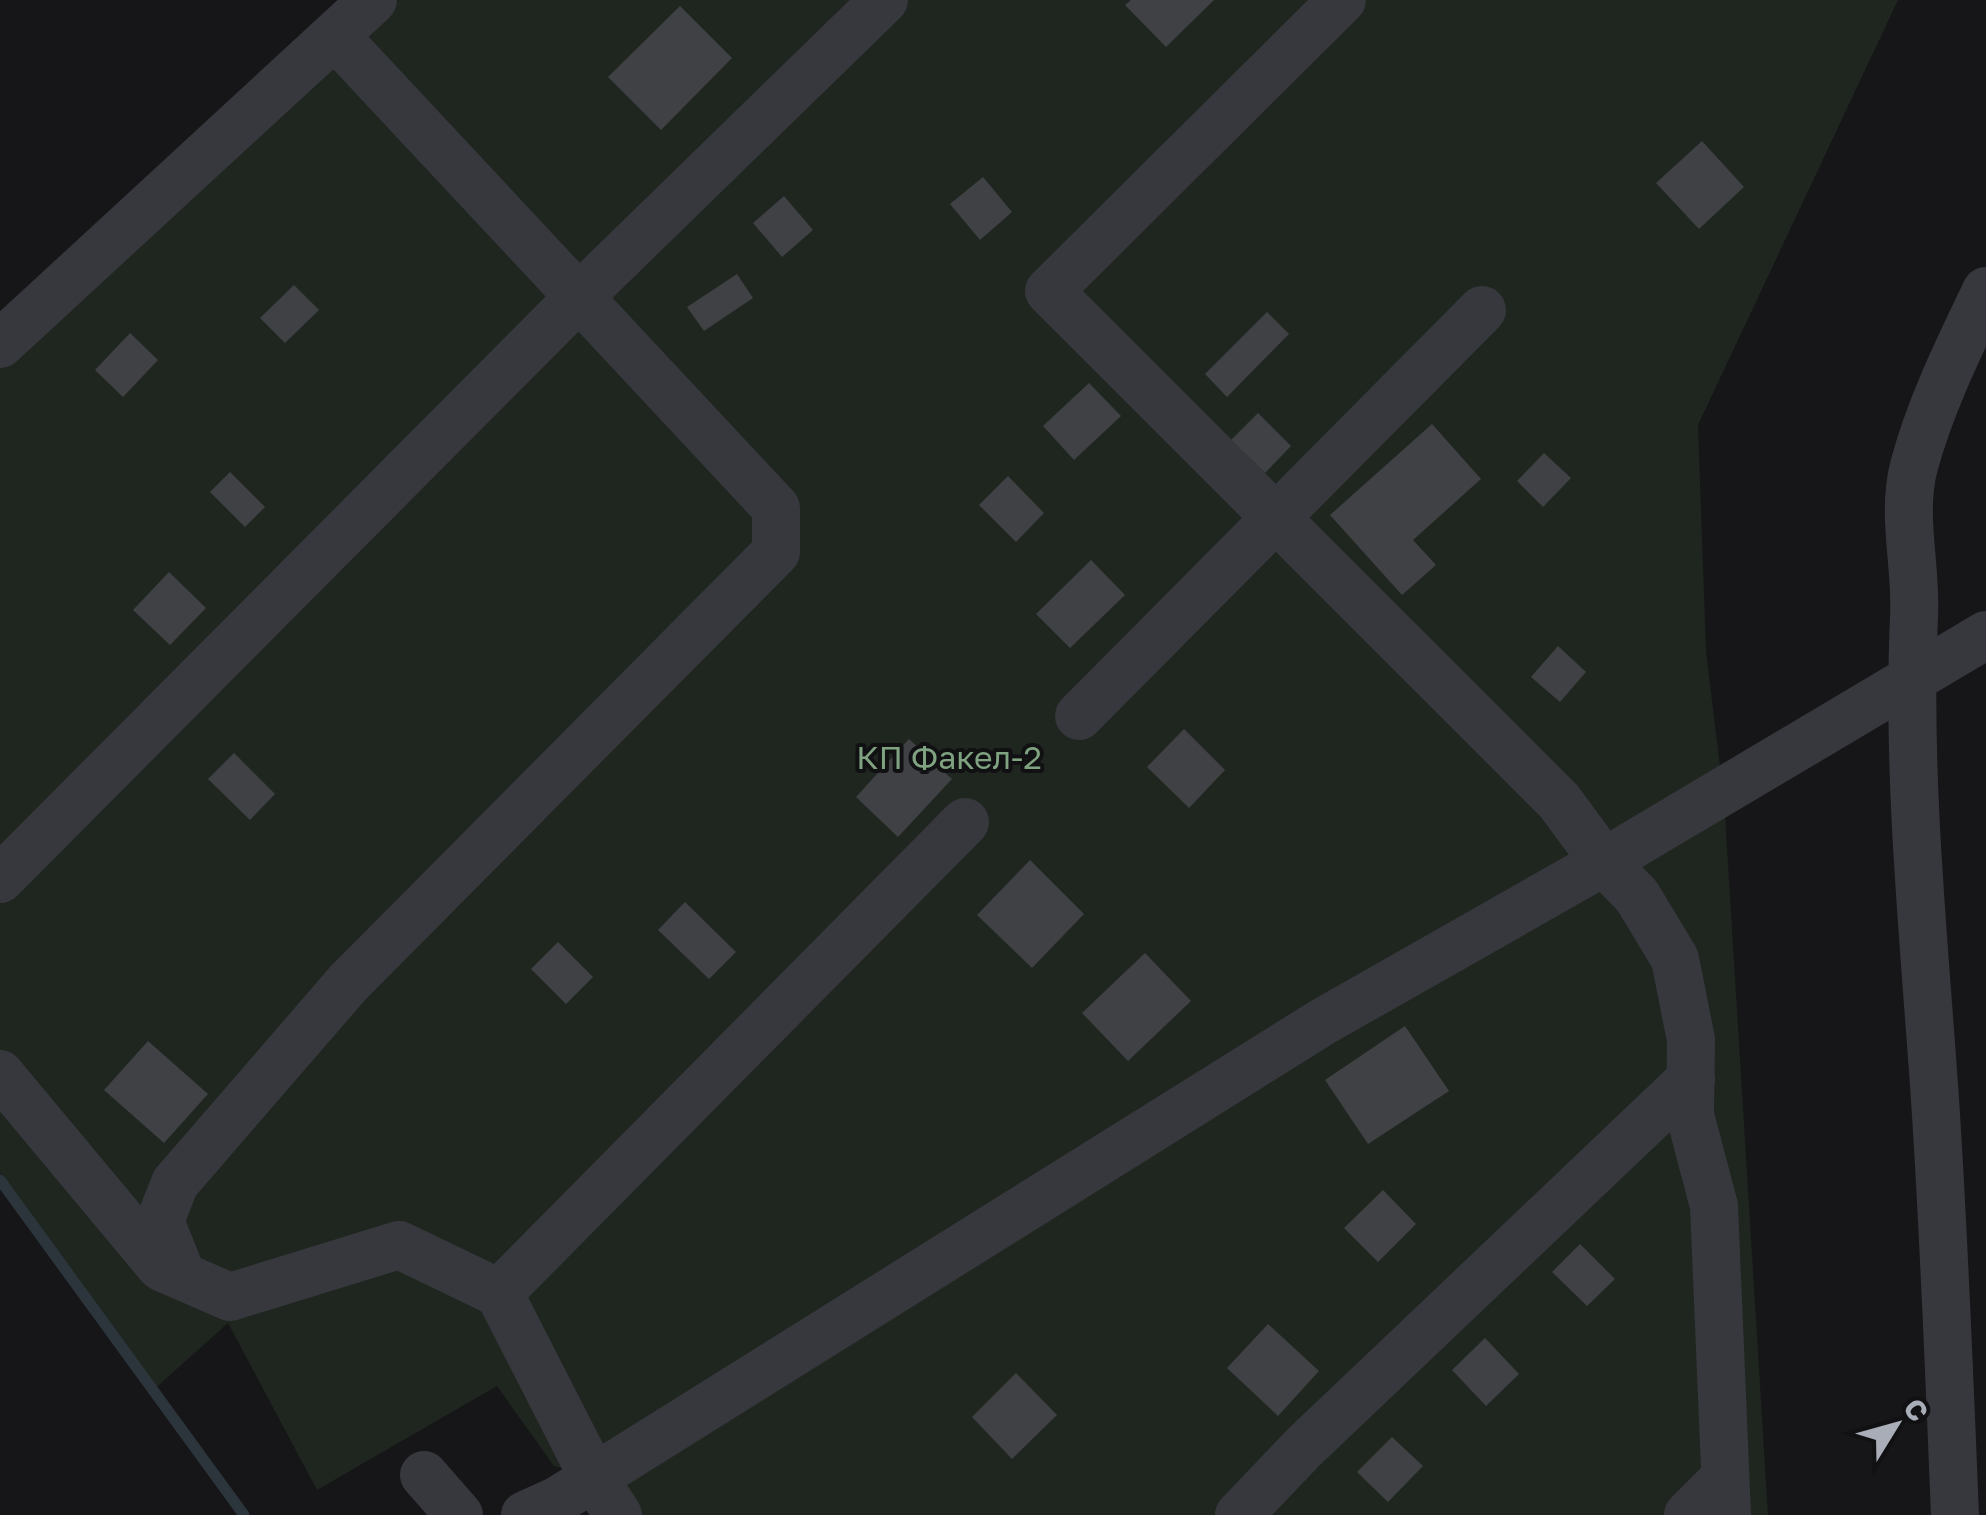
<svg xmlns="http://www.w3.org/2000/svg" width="1986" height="1515" viewBox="0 0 1986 1515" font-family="'Golos Text',sans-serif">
  <rect width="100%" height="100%" fill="#161618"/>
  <path fill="#1e261f" d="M399 0H1898L1698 425 1706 651 1724 799 1768 1515H613L592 1476 554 1466 497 1386 317 1490 228 1323 150 1393 0 1173V366Z"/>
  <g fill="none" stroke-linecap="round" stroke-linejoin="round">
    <path stroke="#2c353c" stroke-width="11" d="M0 1180 244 1515"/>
  </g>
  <g fill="#404145">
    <path d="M1131 0H1214L1166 47 1125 5Z"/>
    <path d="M680 6 732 58 661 130 608 77Z"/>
    <path d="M1702 141 1744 187 1699 229 1656 183Z"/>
    <path d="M983 177 1012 212 980 240 950 204Z"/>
    <path d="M784 196 813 230 782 257 753 223Z"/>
    <path d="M737 274 753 298 704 331 687 307Z"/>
    <path d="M294 285 319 310 285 343 260 318Z"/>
    <path d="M1267 312 1289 334 1227 397 1205 374Z"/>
    <path d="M130 333 158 360 123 397 95 370Z"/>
    <path d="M1089 383 1121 416 1074 460 1043 426Z"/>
    <path d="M1258 413 1291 446 1265 473 1231 440Z"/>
    <path d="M1432 424 1481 479 1413 540 1436 565 1402 595 1330 515Z"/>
    <path d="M1544 453 1571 478 1543 507 1517 481Z"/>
    <path d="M230 472 265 507 245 527 210 492Z"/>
    <path d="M1008 476 1044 513 1016 542 979 505Z"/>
    <path d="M1091 560 1125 595 1070 648 1036 614Z"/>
    <path d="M169 572 206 608 170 645 133 610Z"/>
    <path d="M1558 646 1586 672 1560 702 1531 677Z"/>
    <path d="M1184 729 1225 770 1189 808 1147 767Z"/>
    <path d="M909 739 952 779 898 837 856 797Z"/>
    <path d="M234 753 275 794 250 820 208 779Z"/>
    <path d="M1030 860 1084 914 1032 968 977 915Z"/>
    <path d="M685 902 736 952 709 979 658 930Z"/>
    <path d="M558 942 593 977 566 1004 531 969Z"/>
    <path d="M1145 953 1191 1001 1128 1061 1082 1013Z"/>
    <path d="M1405 1026 1449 1091 1368 1144 1325 1080Z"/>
    <path d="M148 1041 208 1094 164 1143 104 1090Z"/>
    <path d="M1383 1190 1416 1224 1378 1262 1344 1228Z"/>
    <path d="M1580 1244 1615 1279 1587 1306 1552 1272Z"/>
    <path d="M1268 1324 1319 1371 1278 1416 1227 1368Z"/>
    <path d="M1485 1338 1519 1374 1486 1406 1452 1370Z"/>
    <path d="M1016 1373 1057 1415 1012 1459 972 1417Z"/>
    <path d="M1392 1437 1423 1466 1388 1502 1357 1472Z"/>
  </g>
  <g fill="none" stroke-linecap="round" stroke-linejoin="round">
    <g stroke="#37383d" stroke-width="48">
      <path d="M1342 0 1049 291 1559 801 1604 862 1637 896 1675 959 1691 1040 1690 1115 1714 1206 1727 1515"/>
      <path d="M0 344 373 0"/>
      <path d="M1079 716 1482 310"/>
      <path d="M0 879 578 298 884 0"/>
      <path d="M0 1074 161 1267 230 1297 399 1245 499 1293 592 1475 618 1515"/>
      <path d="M182 1276 160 1221 175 1183 348 983 776 552V508L336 37"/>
      <path d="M499 1293 965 822"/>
      <path d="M424 1475 459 1515"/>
      <path d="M525 1515 558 1500 1324 1021 1604 862 1986 635"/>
      <path d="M1239 1515 1304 1447 1691 1079"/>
      <path d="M1688 1515 1725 1478"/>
      <path d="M1955 1515C1949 1371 1944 1228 1934 1085 1923 929 1907 773 1914 617 1917 567 1901 516 1914 466 1930 406 1959 347 1986 291"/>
    </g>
  </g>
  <g text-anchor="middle" stroke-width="8" stroke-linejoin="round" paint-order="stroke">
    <g font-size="32" fill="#7fa381" stroke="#111113">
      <text x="949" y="769">КП Факел-2</text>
    </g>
  </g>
  <g transform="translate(1896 1425) rotate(53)" stroke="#111113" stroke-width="8" paint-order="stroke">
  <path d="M0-8L18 38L0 25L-18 38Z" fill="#a8adb8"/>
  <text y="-15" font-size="28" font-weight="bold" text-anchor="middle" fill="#a8adb8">С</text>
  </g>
</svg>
